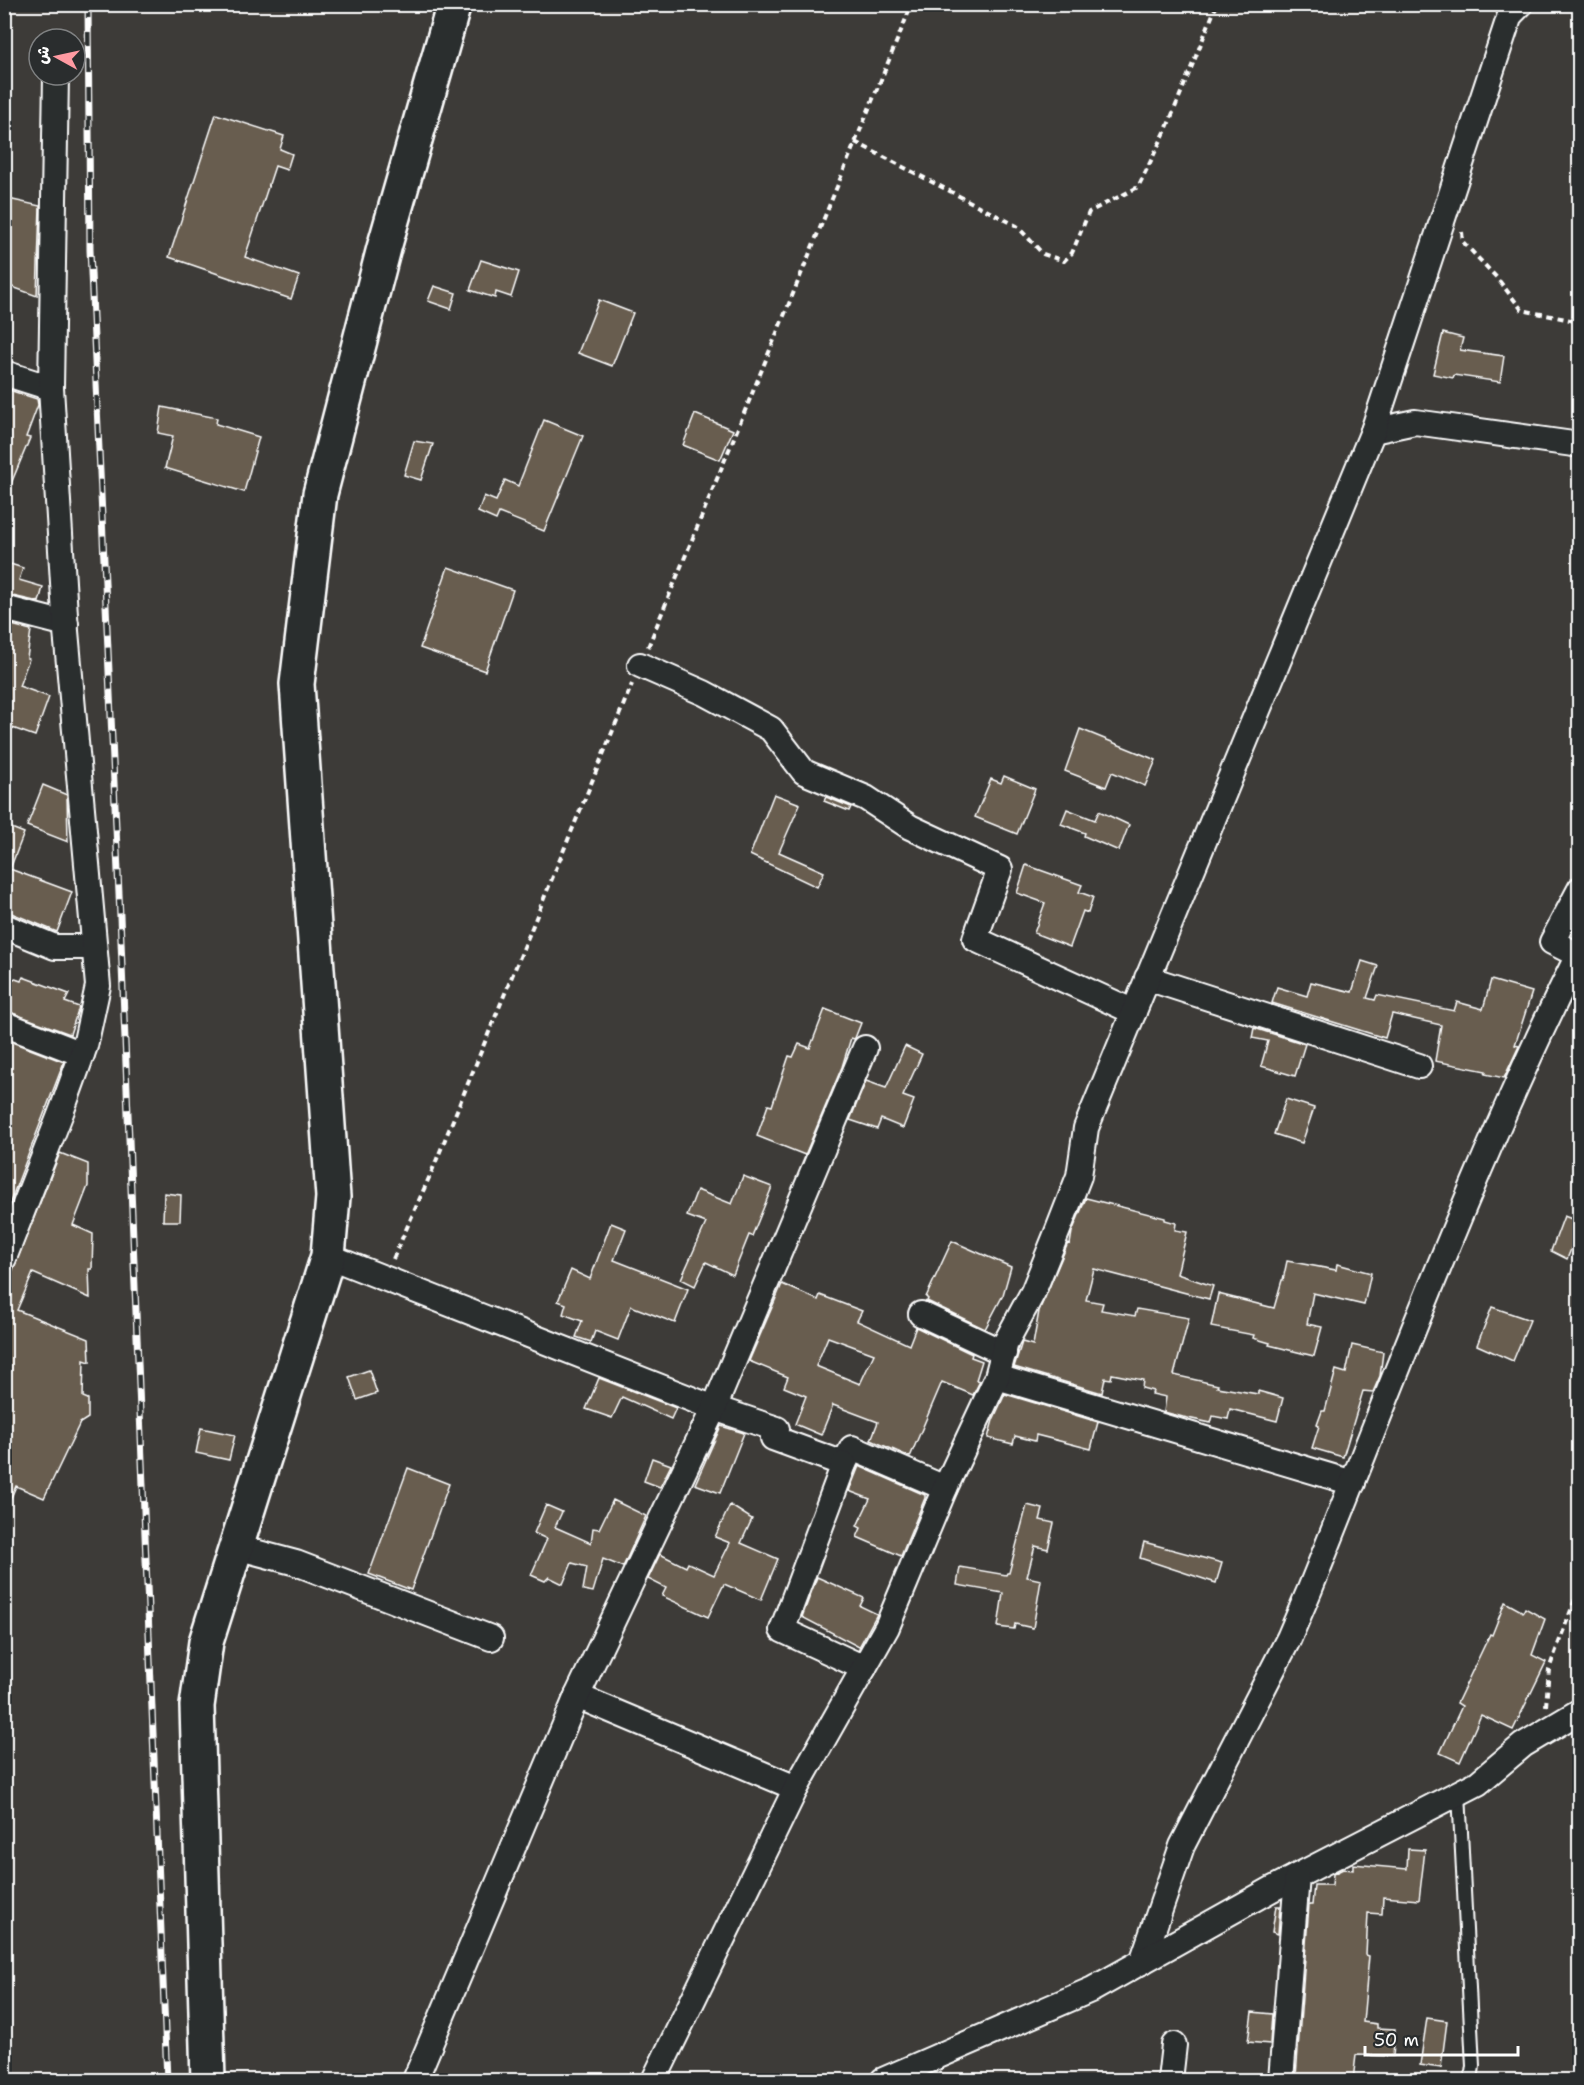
<svg xmlns="http://www.w3.org/2000/svg" width="1584" height="2085" viewBox="0 0 1584 2085" font-family="'Shantell Sans','Playpen Sans Arabic',sans-serif">
  <rect width="100%" height="100%" fill="#3d3b38"/>
  <filter id="ink" filterUnits="userSpaceOnUse"><feTurbulence type="fractalNoise" baseFrequency=".0167" numOctaves="2"/><feDisplacementMap in="SourceGraphic" scale="12" xChannelSelector="R" yChannelSelector="G"/><feConvolveMatrix kernelMatrix="1 2 1 2 8 2 1 2 1" color-interpolation-filters="sRGB"/></filter>
  <g filter="url(#ink)">
    <g fill="#685d4f" stroke="#fff" stroke-width="1.5" fill-rule="evenodd">
      <path d="M216 114 284 136 280 149 292 154 287 170 275 166 245 257 299 276 291 299 169 257Z"/>
      <path d="M4 198 40 206 37 296 4 284Z"/>
      <path d="M481 260 519 272 511 297 496 292 495 298 470 290Z"/>
      <path d="M434 286 456 293 451 309 428 301Z"/>
      <path d="M599 300 633 313 612 366 578 353Z"/>
      <path d="M1443 333 1463 338 1460 350 1504 356 1500 382 1454 375 1453 378 1433 374Z"/>
      <path d="M9 390 37 399 38 405 26 437 30 438 5 498 4 402Z"/>
      <path d="M162 407 217 418 216 424 259 437 244 492 165 468 173 436 158 433Z"/>
      <path d="M695 414 733 430 720 460 683 445Z"/>
      <path d="M544 420 583 436 544 531 499 513 496 520 478 512 484 496 496 501 505 480 518 486Z"/>
      <path d="M414 441 433 444 421 480 404 475Z"/>
      <path d="M4 562 23 568 19 580 43 587 39 602 4 594Z"/>
      <path d="M448 567 513 590 485 671 420 648Z"/>
      <path d="M4 623 31 630 27 658 29 659 19 686 49 697 35 736 4 725Z"/>
      <path d="M1080 729 1156 760 1145 786 1112 772 1106 787 1065 771Z"/>
      <path d="M1004 776 1035 789 1017 834 975 817 991 779 1001 783Z"/>
      <path d="M43 785 67 795 68 842 27 826Z"/>
      <path d="M774 794 800 804 779 852 824 872 817 887 750 855Z"/>
      <path d="M826 797 851 807 849 811 824 801Z"/>
      <path d="M1067 809 1095 820 1099 811 1129 825 1119 851 1084 836 1085 833 1061 824Z"/>
      <path d="M4 825 24 833 10 869 72 892 57 932 4 910Z"/>
      <path d="M1026 865 1082 885 1079 892 1093 897 1088 913 1083 911 1070 947 1034 933 1045 903 1017 893Z"/>
      <path d="M1362 961 1378 966 1367 998 1375 1000 1377 995 1454 1011 1457 1002 1483 1009 1491 980 1532 992 1515 1045 1519 1046 1504 1078 1485 1074 1486 1071 1435 1061 1441 1025 1392 1014 1385 1038 1272 1003 1277 987 1307 996 1311 982 1352 992Z"/>
      <path d="M4 975 21 981 23 977 69 994 65 1002 79 1007 70 1034 4 1010Z"/>
      <path d="M825 1009 861 1023 855 1038 854 1039 851 1038 842 1067 805 1155 757 1136 768 1105 772 1106 789 1056 793 1057 799 1044 810 1048Z"/>
      <path d="M1254 1028 1305 1044 1295 1076 1261 1066 1268 1041 1252 1038Z"/>
      <path d="M4 1039 64 1062 4 1218Z"/>
      <path d="M905 1046 922 1054 903 1096 914 1100 903 1128 881 1119 877 1129 850 1120 866 1081 886 1088Z"/>
      <path d="M1286 1099 1314 1108 1302 1143 1274 1134Z"/>
      <path d="M60 1153 88 1164V1186L73 1225 93 1234 92 1269H89L90 1298 33 1273 17 1310 89 1339 90 1362 84 1360 83 1397 88 1399V1418L80 1423 44 1498 16 1486 4 1514V1292Z"/>
      <path d="M743 1176 772 1187 752 1236 749 1235 733 1275 706 1262 695 1286 681 1279 706 1223 687 1216 697 1190 732 1204Z"/>
      <path d="M164 1193 181 1195 180 1221H163Z"/>
      <path d="M1086 1198 1165 1218V1220L1176 1223 1175 1230 1187 1232 1177 1274 1213 1286 1209 1299 1094 1269 1086 1300 1103 1303 1101 1310 1135 1316 1137 1309 1189 1318 1174 1375 1218 1385 1217 1387 1258 1394V1391L1283 1398 1277 1421 1230 1409 1228 1419 1213 1416 1211 1423 1183 1417 1164 1412 1166 1397 1152 1394 1153 1391 1142 1388 1143 1380 1112 1374 1111 1379 1105 1378 1102 1393 1014 1367 1022 1342 1033 1345 1039 1311 1068 1243 1070 1244 1072 1232Z"/>
      <path d="M1564 1216 1580 1222V1227L1567 1259 1551 1251Z"/>
      <path d="M611 1223 626 1229 614 1260 688 1289 675 1323 631 1306 618 1340 595 1331 591 1342 576 1337 582 1321 563 1314 566 1304 558 1301 571 1270 590 1279Z"/>
      <path d="M952 1241 1011 1267 1003 1295 985 1329 927 1301 928 1299 926 1297Z"/>
      <path d="M1287 1261 1336 1270 1337 1264 1371 1273 1364 1305 1313 1293 1307 1324 1322 1327 1314 1356 1269 1345 1270 1343 1253 1338 1254 1335 1211 1327 1218 1294 1274 1308 1282 1280H1283Z"/>
      <path d="M782 1284 818 1300 820 1295 862 1311 857 1321 909 1345 916 1327 972 1354 971 1357 982 1361 976 1380 980 1381 973 1395 942 1382 910 1457 871 1440 878 1422 833 1405 821 1435 795 1424 806 1396 784 1387 788 1377 749 1361ZM828 1337 874 1354 860 1384 816 1366Z"/>
      <path d="M1492 1307 1530 1320 1513 1361 1477 1345Z"/>
      <path d="M1352 1345 1383 1352 1380 1376 1373 1392 1363 1391 1343 1457 1312 1448 1319 1426 1317 1425 1322 1411H1325L1336 1370 1346 1373Z"/>
      <path d="M369 1370 377 1393 357 1400 349 1377Z"/>
      <path d="M599 1378 676 1408 671 1419 622 1397 612 1418 586 1409Z"/>
      <path d="M1005 1394 1098 1422 1091 1449 1036 1435 1035 1441 1015 1436 1013 1444 988 1438 993 1420Z"/>
      <path d="M721 1426 744 1433 720 1493 695 1484Z"/>
      <path d="M201 1428 235 1435 229 1460 196 1453Z"/>
      <path d="M652 1458 671 1465 660 1487 644 1481Z"/>
      <path d="M859 1466 925 1495V1498L901 1556 857 1537 861 1528 857 1526 870 1499 849 1491Z"/>
      <path d="M408 1468 449 1484 411 1590 369 1574Z"/>
      <path d="M613 1500 646 1516 623 1567 603 1559 593 1592 583 1590 587 1567 572 1563 563 1584 549 1577 545 1581 531 1575 547 1539 534 1533 546 1505 562 1512 555 1527 591 1543 593 1528 599 1529Z"/>
      <path d="M730 1505 752 1519 741 1543 778 1559 761 1600 724 1584 708 1617 662 1596 666 1588 648 1579 660 1554 686 1567 688 1563 714 1575 730 1543 715 1537Z"/>
      <path d="M1027 1505 1043 1509 1040 1520 1054 1523 1048 1549 1035 1546 1027 1577 1041 1580 1033 1628 1015 1624 1014 1629 998 1627 1003 1593 957 1585 960 1567 1006 1575 1007 1573H1009Z"/>
      <path d="M1144 1542 1222 1563 1216 1583 1140 1558Z"/>
      <path d="M817 1577 864 1598 860 1606 877 1614 859 1647 802 1617Z"/>
      <path d="M1505 1602 1523 1612 1525 1608 1545 1619 1532 1655 1546 1662 1513 1730 1481 1715 1460 1762 1440 1753 1462 1706 1457 1703 1490 1634 1492 1635Z"/>
      <path d="M1408 1849 1425 1850 1419 1900 1383 1897 1382 1914 1368 1913 1366 1955 1369 1956 1363 2022 1377 2024V2028L1395 2029 1393 2056 1356 2055 1353 2080 1296 2076 1309 1905H1312L1314 1885H1332L1333 1874 1343 1869 1353 1870V1864L1407 1869Z"/>
      <path d="M1276 1906H1280L1278 1934 1272 1932Z"/>
      <path d="M1252 2012 1272 2014 1270 2044 1248 2042Z"/>
      <path d="M1427 2018 1447 2021 1441 2068 1420 2065Z"/>
    </g>
    <g fill="none" stroke-linecap="round" stroke-linejoin="round">
      <g stroke="#fff" stroke-width="16">
        <path id="lane" d="M1459 1793 1473 2066 1471 2080"/>
      </g>
      <g stroke="#fff" stroke-width="28">
        <g id="street">
          <path d="M4 373 51 388"/>
          <path d="M1373 431 1415 422 1580 445"/>
          <path d="M4 608 66 624"/>
          <path d="M640 665 704 693 771 729 804 772 866 798 910 827 1000 869 975 939 1134 1012"/>
          <path d="M4 926 55 947H94"/>
          <path d="M1147 978 1419 1066"/>
          <path d="M4 1024 82 1054"/>
          <path d="M328 1256 714 1408 777 1429 773 1438 844 1464 852 1448 945 1488"/>
          <path d="M4 1258 62 1110 85 1046 98 986 66 631 51 388 56 75"/>
          <path d="M921 1314 1004 1353"/>
          <path d="M997 1377 1353 1483"/>
          <path d="M844 1464 782 1630 864 1668"/>
          <path d="M236 1547 296 1563 491 1638"/>
          <path d="M577 1696 796 1788"/>
          <path d="M1142 1962 1182 1846 1289 1638 1310 1589C1396 1376 1476 1160 1578 955L1552 942 1580 889"/>
          <path d="M415 2080 577 1696 714 1408 865 1048"/>
          <path d="M654 2080 796 1788 887 1627 945 1488 997 1377 1006 1342 1033 1292 1058 1230 1079 1176 1086 1128 1373 431 1510 15 1521 4"/>
          <path d="M883 2080 1093 1989 1272 1889 1478 1783 1523 1745 1580 1711"/>
          <path d="M1170 2080 1174 2045"/>
          <path d="M1281 2080 1297 1876"/>
        </g>
      </g>
      <g stroke="#fff" stroke-width="38">
        <path id="secondary" d="M208 2080 197 1706 206 1642 328 1256 333 1197 297 684 320 494 384 248 454 4"/>
      </g>
      <g stroke="#fff" stroke-width="4" stroke-dasharray="6 4.5" stroke-linecap="butt">
        <path d="M855 142 1017 226 1043 254 1064 261 1072 253 1089 212 1138 187 1166 130 1217 4"/>
        <path d="M1462 232 1463 242 1497 278 1522 310 1580 322"/>
        <path d="M648 647 912 4"/>
        <path d="M393 1259 432 1171 632 684"/>
        <path d="M1546 1706 1549 1669 1580 1586"/>
      </g>
      <use href="#lane" stroke="#2a2d2e" stroke-width="12"/>
      <use href="#street" stroke="#2a2d2e" stroke-width="24"/>
      <use href="#secondary" stroke="#2a2d2e" stroke-width="33"/>
      <g stroke="#fff" stroke-width="7">
        <path id="rail" d="M88 4 90 250 120 916 167 2080"/>
      </g>
      <use href="#rail" stroke="#2a2d2e" stroke-width="4.5" stroke-dasharray="14" stroke-linecap="butt"/>
    </g>
  </g>
  <rect width="1584" height="2085" fill="none" stroke="#2a2d2e" stroke-width="24"/>
  <rect x="12" y="12" width="1560" height="2061" fill="none" stroke="#fff" stroke-width="2" filter="url(#ink)"/>
  <g transform="translate(57 57) rotate(278)"><circle r="28" fill="#2a2d2e" stroke="#7f8182" stroke-width="1.5"/>
  <path d="M0-4.5L10 22L0 15L-10 22Z" fill="#ff9aa2"/>
  <text y="-9" font-size="16" font-weight="bold" text-anchor="middle" fill="#ffffff">ش</text>
  </g>
  <path d="M1365 2046v9h153v-9" fill="none" stroke="#ffffff" stroke-width="3"/>
  <text x="1374" y="2046" font-size="18" fill="#ffffff" stroke="#2a2d2e" stroke-width="4.5" paint-order="stroke">50 m</text>
</svg>
